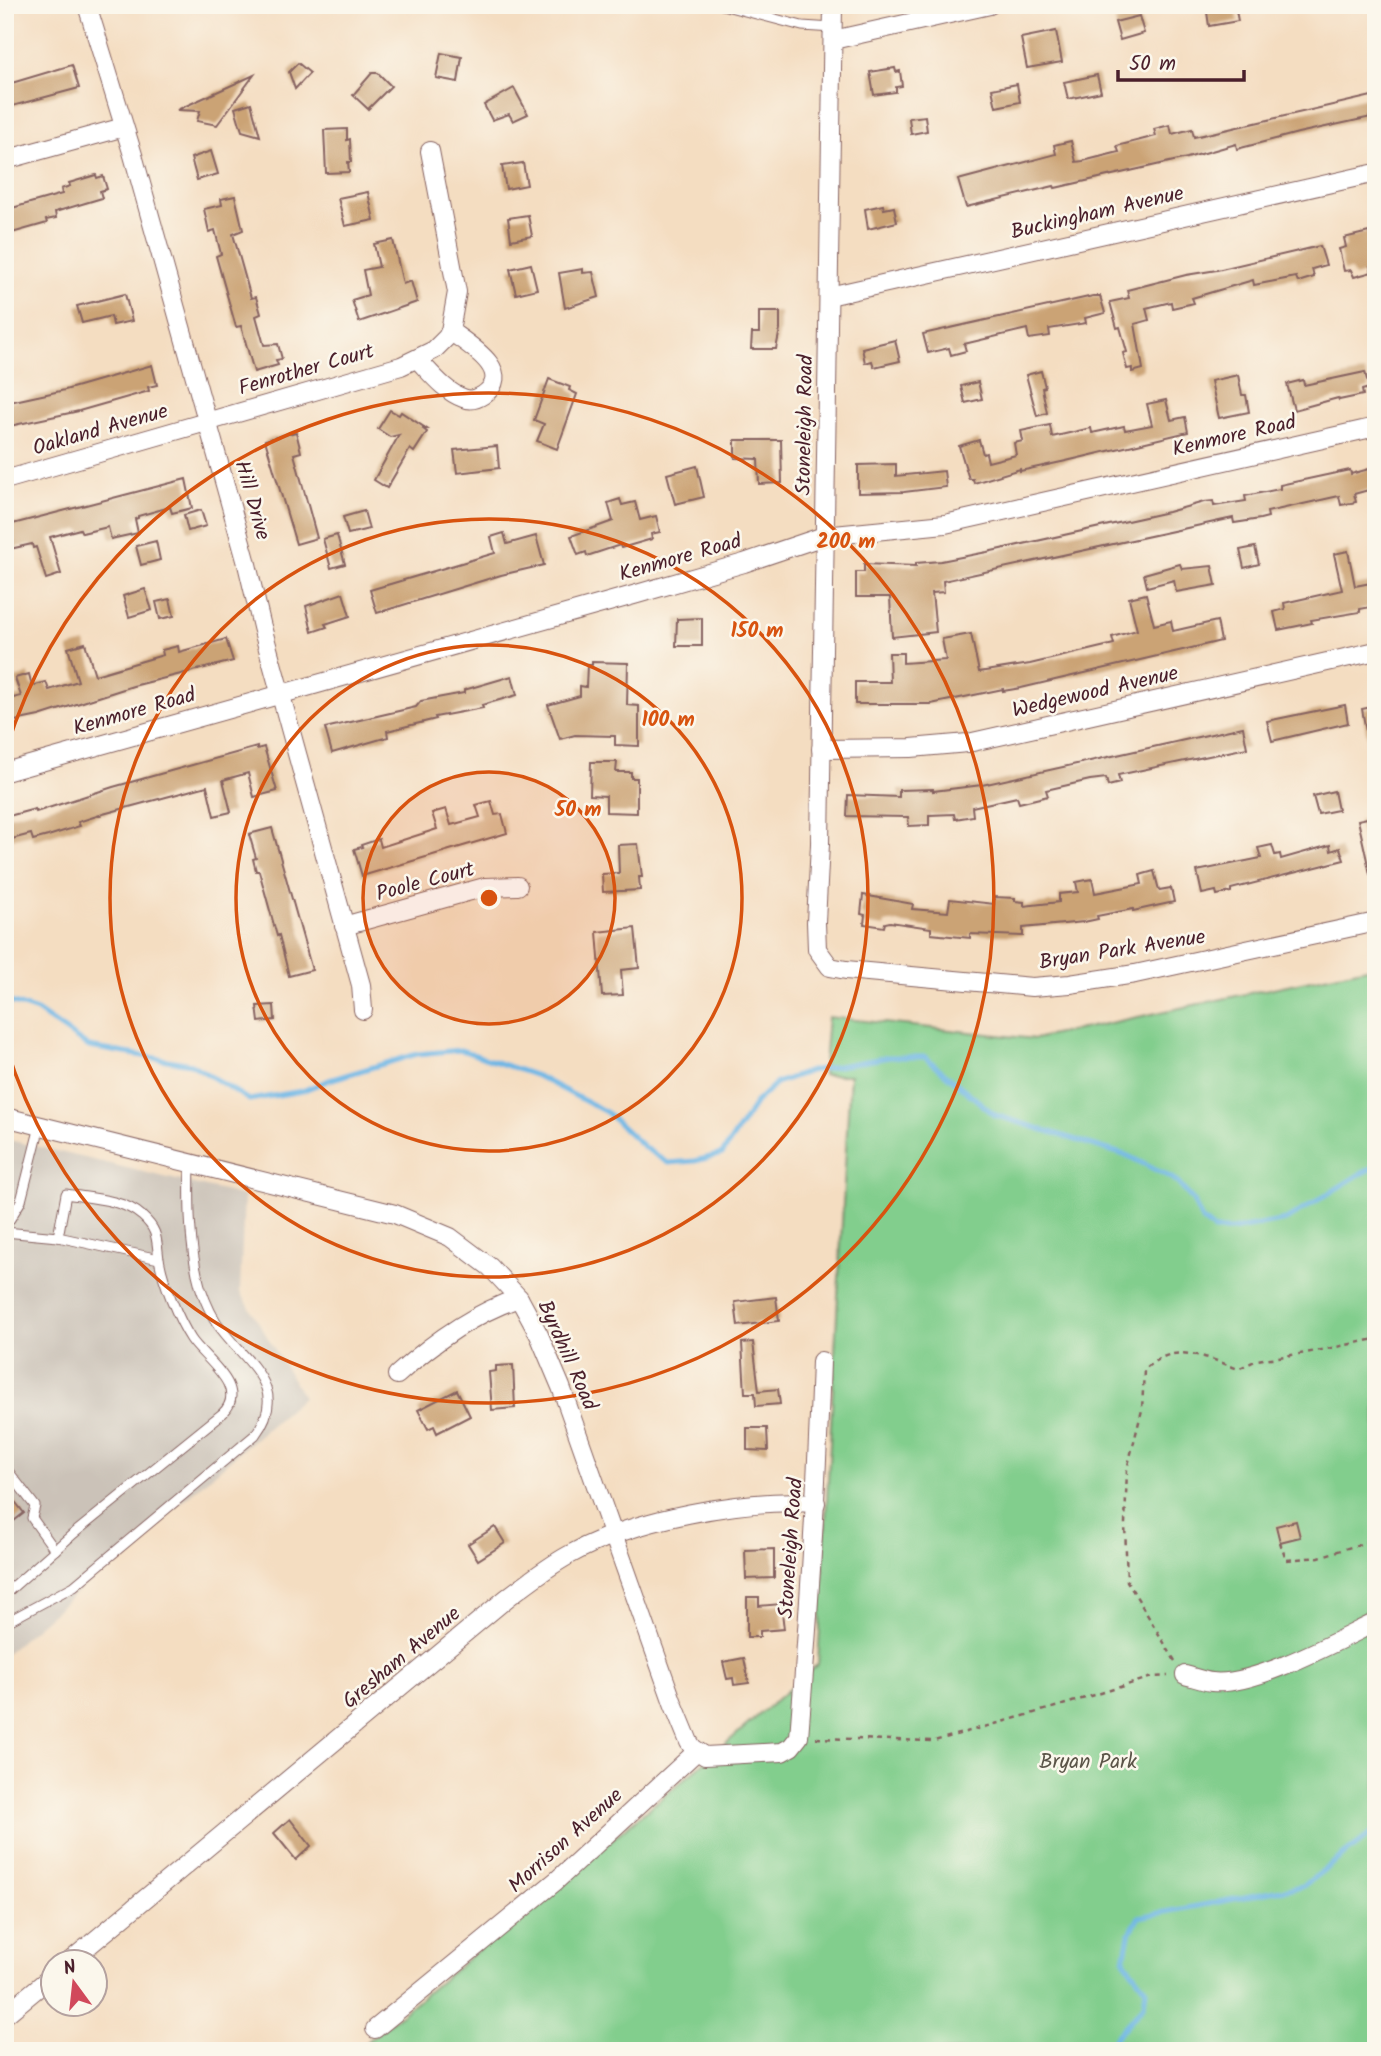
<svg xmlns="http://www.w3.org/2000/svg" width="1381" height="2056" viewBox="0 0 1381 2056" font-family="Kalam,sans-serif">
  <rect width="100%" height="100%" fill="#fbf7ec"/>
  <filter id="ink" filterUnits="userSpaceOnUse"><feTurbulence type="fractalNoise" baseFrequency=".0143" numOctaves="2"/><feDisplacementMap in="SourceGraphic" scale="14" xChannelSelector="R" yChannelSelector="G"/><feConvolveMatrix kernelMatrix="1 2 1 2 8 2 1 2 1" color-interpolation-filters="sRGB"/></filter>
  <filter id="wash" filterUnits="userSpaceOnUse"><feTurbulence type="fractalNoise" baseFrequency=".00686" numOctaves="4" result="noise"/><feDisplacementMap in="SourceGraphic" scale="28" xChannelSelector="R" yChannelSelector="G"/><feGaussianBlur stdDeviation="1.57" result="paint"/><feColorMatrix in="noise" values="0 0 0 0 0 0 0 0 0 0 0 0 0 0 0 0 0 1.4 0 .05"/><feComposite in="paint" operator="in"/></filter>
  <g filter="url(#wash)">
    <rect width="100%" height="100%" fill="#f4ddc1"/>
    <path fill="#cbc2b8" d="M5 1139 244 1196 240 1291 303 1397 5 1654Z"/>
    <path fill="#82ce8d" stroke="#66765c" stroke-width="2" d="M1376 966V2051H356L693 1772 818 1664 850 1075H823L828 1017 1035 1039Z"/>
    <g fill="none" stroke-linecap="round" stroke-linejoin="round">
      <g stroke="#6db6e5" stroke-width="5">
        <path d="M5 1000 37 1011 89 1047 191 1064 249 1100 302 1091 329 1080 417 1054 461 1050 537 1076 606 1112 645 1148 668 1163 695 1161 722 1154 757 1101 776 1083 810 1071 889 1057H925L995 1115 1128 1156 1174 1179 1192 1199 1202 1220 1214 1230H1232L1286 1220 1360 1174 1376 1166"/>
        <path d="M1103 2051 1144 2005 1146 1989 1124 1960 1129 1935 1139 1917 1303 1886 1376 1830"/>
      </g>
    </g>
    <g id="blocks">
      <g fill="#cba375">
        <path d="M1206 5H1235L1238 21 1209 26Z"/>
        <path d="M1139 16 1144 33 1120 40 1115 22Z"/>
        <path d="M1056 31 1062 62 1027 68 1021 38Z"/>
        <path d="M441 53 462 57 458 82 436 78Z"/>
        <path d="M298 63 310 73 295 89 289 72Z"/>
        <path d="M72 65 79 88 5 108V85Z"/>
        <path d="M895 68 896 72 900 71 902 86 896 87V92L874 95 870 72Z"/>
        <path d="M372 73H378L391 86 368 109 353 95Z"/>
        <path d="M254 75 217 125 197 121 200 111 177 110Z"/>
        <path d="M1097 75 1101 92 1068 99 1064 82Z"/>
        <path d="M1017 84 1020 102 996 107 992 89Z"/>
        <path d="M514 88 528 114 513 121 509 114 492 120 484 105Z"/>
        <path d="M1376 95V116L1298 133 1237 149 1236 144 1187 158 1055 188 1054 186 966 207 958 180 1056 154 1054 145 1071 141 1076 162 1083 161 1119 152 1117 146 1156 136 1154 129 1170 125 1172 134 1192 129 1194 137Z"/>
        <path d="M251 103 260 136 242 131 235 108Z"/>
        <path d="M925 116 927 131 911 134 909 118Z"/>
        <path d="M347 129V140L350 139 351 162H348L349 172 326 173 324 130Z"/>
        <path d="M211 151 218 174 197 180 191 158Z"/>
        <path d="M523 163 527 185 506 189 502 166Z"/>
        <path d="M96 175 97 178 103 176 107 189 100 191 102 198 55 212 56 218 46 220 47 223 5 235V210L62 194 61 189 70 186 69 183Z"/>
        <path d="M368 192 374 220 345 226 338 198Z"/>
        <path d="M235 196 243 230 233 234 251 298 256 297 261 314 256 316 264 345 278 344 282 359 276 360 278 365 254 372 241 326 236 327 216 256 221 254 215 230 209 232 204 209 222 205 221 199Z"/>
        <path d="M883 205 884 209 894 207 897 222 868 229 865 209Z"/>
        <path d="M528 215 532 236 511 240 508 218Z"/>
        <path d="M1369 232 1376 265 1370 266 1372 272 1354 277 1351 270 1344 271 1339 249 1346 247 1344 238Z"/>
        <path d="M393 240 403 284 411 281 417 302 359 322 352 300 368 295 363 270 379 267 374 244Z"/>
        <path d="M1320 246 1326 265 1312 269 1314 277 1298 282 1296 277 1254 285 1253 280 1192 298 1194 303 1172 308 1171 302 1146 308 1149 320 1135 324 1143 369 1132 372V368L1127 369 1123 353 1127 352 1120 327 1117 328 1110 302 1129 298 1127 290 1186 275 1217 270Z"/>
        <path d="M531 264 537 289 516 294 510 269Z"/>
        <path d="M583 269V273L593 272 599 297 565 308 559 273Z"/>
        <path d="M125 294 132 321 113 325 111 316 82 323 77 306Z"/>
        <path d="M1093 296H1100L1105 313 1085 318 1086 323 1049 329 1050 336 1029 339 1027 329 964 344 966 351 951 355 949 348 928 353 923 334Z"/>
        <path d="M759 312H780V329L776 349H751L752 333H759Z"/>
        <path d="M895 340 900 361 874 367 872 361 865 363 862 348Z"/>
        <path d="M152 365 157 385 148 387 149 391 79 411 5 427V403L65 390Z"/>
        <path d="M1041 371 1045 387 1042 388 1047 413 1037 416 1026 375Z"/>
        <path d="M1365 372 1369 388 1362 390 1363 395 1339 400 1338 398 1294 410 1287 384 1303 380 1304 385Z"/>
        <path d="M1238 375 1242 395H1246L1249 412 1219 418 1211 381Z"/>
        <path d="M549 379 570 387 569 390 577 394 557 449 537 441 544 424 534 420Z"/>
        <path d="M978 382 982 399 965 403 961 386Z"/>
        <path d="M1166 400 1171 420 1185 417 1188 432 1066 461 1020 471V469L974 483 973 479H969L959 446 979 440 983 454 986 453 988 462 1016 455 1014 443 1023 441 1021 431 1050 425 1052 437 1091 428 1092 433 1124 426 1125 430 1152 425 1147 404Z"/>
        <path d="M390 410 399 415 401 412 427 429H423L427 432 414 452 410 449 387 488 374 480 399 435 390 437 378 429Z"/>
        <path d="M296 432 301 452 294 454 317 538 296 544 265 440Z"/>
        <path d="M735 440H781L782 483 759 484 758 459 735 458Z"/>
        <path d="M497 446 499 468 457 473 454 450Z"/>
        <path d="M896 464V476L944 471 946 487 904 492 858 493V465Z"/>
        <path d="M697 466 704 497 675 504 667 474Z"/>
        <path d="M1376 467V488L1354 494 1356 502 1341 505 1339 496 1267 512 1268 517 1260 519 1234 523 1233 518 943 581 944 592 932 593 936 632 892 637 890 597H856V572H864V564L916 566V563L941 561 987 552 1168 512 1204 502 1213 501 1214 506 1246 501 1245 496 1280 489V485L1350 470 1351 474Z"/>
        <path d="M186 479 192 508 172 513 170 507 138 516V518L135 519 138 533 111 539 108 527 82 533 80 529 50 537 61 574 46 579 36 547 33 548 32 544 10 549 5 526Z"/>
        <path d="M620 499 622 505 635 502 640 520 656 516 660 532 651 534 652 539 621 548 620 545 587 556 586 552 578 555 571 536 613 521 608 503Z"/>
        <path d="M201 510 206 526 188 531 184 515Z"/>
        <path d="M364 511 369 529 348 534 343 517Z"/>
        <path d="M504 533 507 544 536 536 544 565 501 575 377 613 370 590 495 553 491 537Z"/>
        <path d="M337 535 345 564 331 568 323 539Z"/>
        <path d="M156 541 160 560 141 565 136 546Z"/>
        <path d="M1255 547 1259 564 1244 568 1240 550Z"/>
        <path d="M1348 551 1355 586 1376 582V606L1360 609V612L1311 620 1312 623 1278 630 1274 612 1285 609 1284 603 1342 590 1334 554Z"/>
        <path d="M1180 564 1182 569 1212 566 1216 585 1176 592 1174 580 1147 587 1144 574Z"/>
        <path d="M145 589 152 610 129 617 123 596Z"/>
        <path d="M343 593 350 616 325 624 327 627 312 632 306 606Z"/>
        <path d="M1146 594 1154 625 1171 621 1173 631 1217 621 1221 641 1021 688 1003 691V689L931 704H855V682H890L889 653H903V663L946 660 942 639 971 634 979 672 1030 664 1114 644 1112 637 1137 630 1129 598Z"/>
        <path d="M170 599 174 616 160 619 156 602Z"/>
        <path d="M702 618V646H676L677 619Z"/>
        <path d="M226 639 233 661 133 686 39 716 5 723V700L21 696 15 678 29 674 32 686 46 682 49 690 78 681 68 648 85 643 95 675 163 655 162 650 178 646 179 652Z"/>
        <path d="M592 662 628 663 627 705 639 706V746L615 745V736L575 735 560 739 548 705 580 696V686L586 687 587 665H592Z"/>
        <path d="M512 676 517 695 482 705 483 708 435 717 436 719 387 731 388 737 332 753 325 728 416 707 421 701 464 693V690Z"/>
        <path d="M1345 705 1348 723 1272 741 1267 721Z"/>
        <path d="M1376 706V747L1369 748 1362 709Z"/>
        <path d="M1243 727 1247 748 1118 775 1120 783 1108 786 1106 778 1090 780 1046 790 1048 796 1019 803 1017 797 972 807 973 816 955 819 954 814 929 815V825L909 826 908 817 847 816 848 795 899 797V790L933 789V791L982 785Z"/>
        <path d="M257 747V749L264 747 277 791 254 797 248 773 223 780 231 812 214 816 207 786 103 814 78 822 80 826 48 836 33 840 31 834 8 840 5 817 35 809 36 812 113 787Z"/>
        <path d="M591 762H617L616 772H631V778H637V813L606 812V796L590 795Z"/>
        <path d="M1334 791 1338 810 1318 814 1313 796Z"/>
        <path d="M491 801 495 815 502 814 507 833 362 876 354 849 362 847 361 845 379 839 381 847 437 829 432 813 446 809 451 825 480 817 476 805Z"/>
        <path d="M1372 817 1376 836V873L1370 874 1358 820Z"/>
        <path d="M272 828 312 970 289 976 279 935 277 936 259 871H256L253 859 256 858 249 834Z"/>
        <path d="M638 844 642 877H639L640 890 603 892 602 874 619 873 618 845Z"/>
        <path d="M1272 845 1275 855 1280 854 1281 859 1330 845 1331 851 1340 848 1344 860 1231 889V892L1217 895 1216 891 1202 894 1197 871 1261 858 1258 848Z"/>
        <path d="M1154 871 1159 890 1171 888 1174 902 1133 911V909L1097 916 1098 919 1084 922 1023 928V936L970 934V938L931 934V928L890 922 885 923 884 927 864 924 865 915 861 914 863 895 913 904 912 909 948 912 950 899 994 904V897L1015 898V901L1024 902V906L1059 902V894L1078 892 1076 882 1092 879 1095 893 1142 884 1140 875Z"/>
        <path d="M635 928 639 968 621 970 623 995 602 996 597 932Z"/>
        <path d="M274 1005 275 1020 259 1022 257 1006Z"/>
        <path d="M776 1297 779 1321 738 1326 735 1302Z"/>
        <path d="M753 1342 759 1391 778 1389 780 1404 756 1406 755 1393H745L742 1343Z"/>
        <path d="M513 1365 515 1408 492 1410 489 1372 496 1371V1366Z"/>
        <path d="M457 1390 470 1416 437 1433 434 1426 428 1429 418 1410Z"/>
        <path d="M747 1428H767L768 1451 747 1450Z"/>
        <path d="M5 1489 24 1513 5 1528Z"/>
        <path d="M1296 1521 1300 1537 1280 1542 1276 1526Z"/>
        <path d="M495 1527 505 1543 478 1560 468 1544Z"/>
        <path d="M774 1549V1578L746 1579 745 1550Z"/>
        <path d="M747 1597H759V1606L781 1604 784 1629 760 1631V1637H747Z"/>
        <path d="M744 1658 749 1683 734 1685 733 1678 727 1679 723 1662Z"/>
        <path d="M290 1819 311 1846 296 1860 274 1833Z"/>
      </g>
    </g>
  </g>
  <g filter="url(#ink)">
    <use href="#blocks" fill-opacity="0" stroke="#866260" stroke-width="2"/>
    <g fill="none" stroke-linecap="round" stroke-linejoin="round">
      <g stroke="#866260" stroke-width="11">
        <g id="lane">
          <path d="M722 5 802 26 833 28"/>
          <path d="M5 1153 10 1119"/>
          <path d="M5 1227 21 1201 40 1126"/>
          <path d="M5 1232 58 1237 66 1194C89 1198 124 1199 142 1216 159 1231 156 1240 159 1259 163 1282 178 1319 191 1339 204 1359 249 1387 223 1413L72 1535 5 1594"/>
          <path d="M58 1237 159 1259"/>
          <path d="M5 1467 35 1506 32 1518 55 1550"/>
          <path d="M5 1623 74 1586 255 1435C290 1389 248 1364 222 1330 212 1318 205 1301 200 1286 189 1247 189 1203 190 1162"/>
        </g>
      </g>
      <g stroke="#866260" stroke-width="20">
        <g id="street">
          <path d="M87 5 133 155 246 560 262 627 361 985 363 1010"/>
          <path d="M833 5 820 844 816 922 817 949 830 967 846 970 1032 987 1070 984 1135 974 1376 922"/>
          <path d="M833 40 990 5"/>
          <path d="M5 160 124 127"/>
          <path d="M829 296 1376 173"/>
          <path d="M417 359C430 372 445 392 463 398 470 401 477 399 483 395 517 372 466 343 450 331"/>
          <path d="M5 480 401 366 434 350 447 337 450 331 457 292 430 151"/>
          <path d="M821 749 911 748 968 743 1376 651"/>
          <path d="M5 772 637 594 744 563 824 536 945 524 1376 427"/>
          <path d="M344 926 485 887 518 886"/>
          <path d="M5 1117 395 1214 450 1237 490 1267 519 1298 539 1335 561 1387 673 1703 689 1742 693 1748 705 1756 782 1752 791 1747 799 1737C809 1612 817 1487 821 1361"/>
          <path d="M397 1375C431 1344 474 1313 519 1298"/>
          <path d="M1185 1675C1193 1677 1203 1681 1212 1682 1253 1687 1337 1641 1376 1622"/>
          <path d="M69 1962 507 1598C527 1583 547 1567 569 1555 633 1519 743 1498 816 1503"/>
          <path d="M5 2015 52 1976"/>
          <path d="M375 2029 556 1881 697 1751"/>
        </g>
      </g>
      <g stroke="#866260" stroke-width="2.5" stroke-dasharray="5 5" stroke-linecap="butt">
        <path d="M1280 1542 1286 1560 1319 1557 1376 1539"/>
        <path d="M1175 1661 1127 1581 1125 1524 1127 1469 1142 1410 1144 1370C1173 1341 1204 1356 1238 1369L1257 1360 1306 1353 1376 1339"/>
        <path d="M816 1738 934 1741 1066 1704 1152 1677 1168 1676"/>
        <path d="M1367 2051 1376 2020"/>
      </g>
      <use href="#lane" stroke="#fff" stroke-width="9"/>
      <use href="#street" stroke="#fff" stroke-width="18"/>
    </g>
  </g>
  <circle cx="489" cy="898" r="126" fill="#d8530f" fill-opacity=".12"/>
  <g fill="none" stroke="#d8530f" stroke-width="3.5">
    <circle cx="489" cy="898" r="126"/>
    <circle cx="489" cy="898" r="253"/>
    <circle cx="489" cy="898" r="379"/>
    <path d="M6 750A505 505 0 1 1 6 1046"/>
  </g>
  <g text-anchor="middle" stroke-width="5" stroke-linejoin="round" paint-order="stroke">
    <g font-size="21" fill="#4a1f2b" stroke="#fbf7ec">
      <text transform="translate(1097 212) rotate(-13)" y="7">Buckingham Avenue</text>
      <text transform="translate(306 369) rotate(-16)" y="7">Fenrother Court</text>
      <text transform="translate(804 425) rotate(-89)" y="7">Stoneleigh Road</text>
      <text transform="translate(100 429) rotate(-16)" y="7">Oakland Avenue</text>
      <text transform="translate(1234 435) rotate(-13)" y="7">Kenmore Road</text>
      <text transform="translate(253 500) rotate(74)" y="7">Hill Drive</text>
      <text transform="translate(680 557) rotate(-16)" y="7">Kenmore Road</text>
      <text transform="translate(1095 691) rotate(-13)" y="7">Wedgewood Avenue</text>
      <text transform="translate(134 711) rotate(-16)" y="7">Kenmore Road</text>
      <text transform="translate(425 881) rotate(-15)" y="7">Poole Court</text>
      <text transform="translate(1122 949) rotate(-9)" y="7">Bryan Park Avenue</text>
      <text transform="translate(568 1355) rotate(66)" y="7">Byrdhill Road</text>
      <text transform="translate(790 1548) rotate(-86)" y="7">Stoneleigh Road</text>
      <text transform="translate(401 1657) rotate(-40)" y="7">Gresham Avenue</text>
      <text transform="translate(565 1840) rotate(-42)" y="7">Morrison Avenue</text>
    </g>
    <g font-size="21" fill="#5b5448" stroke="#fbf7ec">
      <text x="1088" y="1768">Bryan Park</text>
    </g>
  </g>
  <circle cx="489" cy="898" r="10" fill="#d8530f" stroke="#fbf7ec" stroke-width="3.5"/>
  <g font-size="21" text-anchor="middle" font-weight="bold" fill="#d8530f" stroke="#fbf7ec" stroke-width="5" stroke-linejoin="round" paint-order="stroke">
    <text x="846" y="548">200 m</text>
    <text x="757" y="637">150 m</text>
    <text x="668" y="726">100 m</text>
    <text x="578" y="816">50 m</text>
  </g>
  <rect width="1381" height="2056" fill="none" stroke="#fbf7ec" stroke-width="28"/>
  <g transform="translate(74 1983) rotate(345)"><circle r="33" fill="#fbf7ec" stroke="#b4a19f" stroke-width="2"/>
  <path d="M0-5L12 26L0 18L-12 26Z" fill="#d1495b"/>
  <text y="-10" font-size="19" font-weight="bold" text-anchor="middle" fill="#4a1f2b">N</text>
  </g>
  <path d="M1118 70v10h126v-10" fill="none" stroke="#4a1f2b" stroke-width="3.5"/>
  <text x="1129" y="70" font-size="21" fill="#4a1f2b" stroke="#fbf7ec" stroke-width="5" paint-order="stroke">50 m</text>
</svg>
